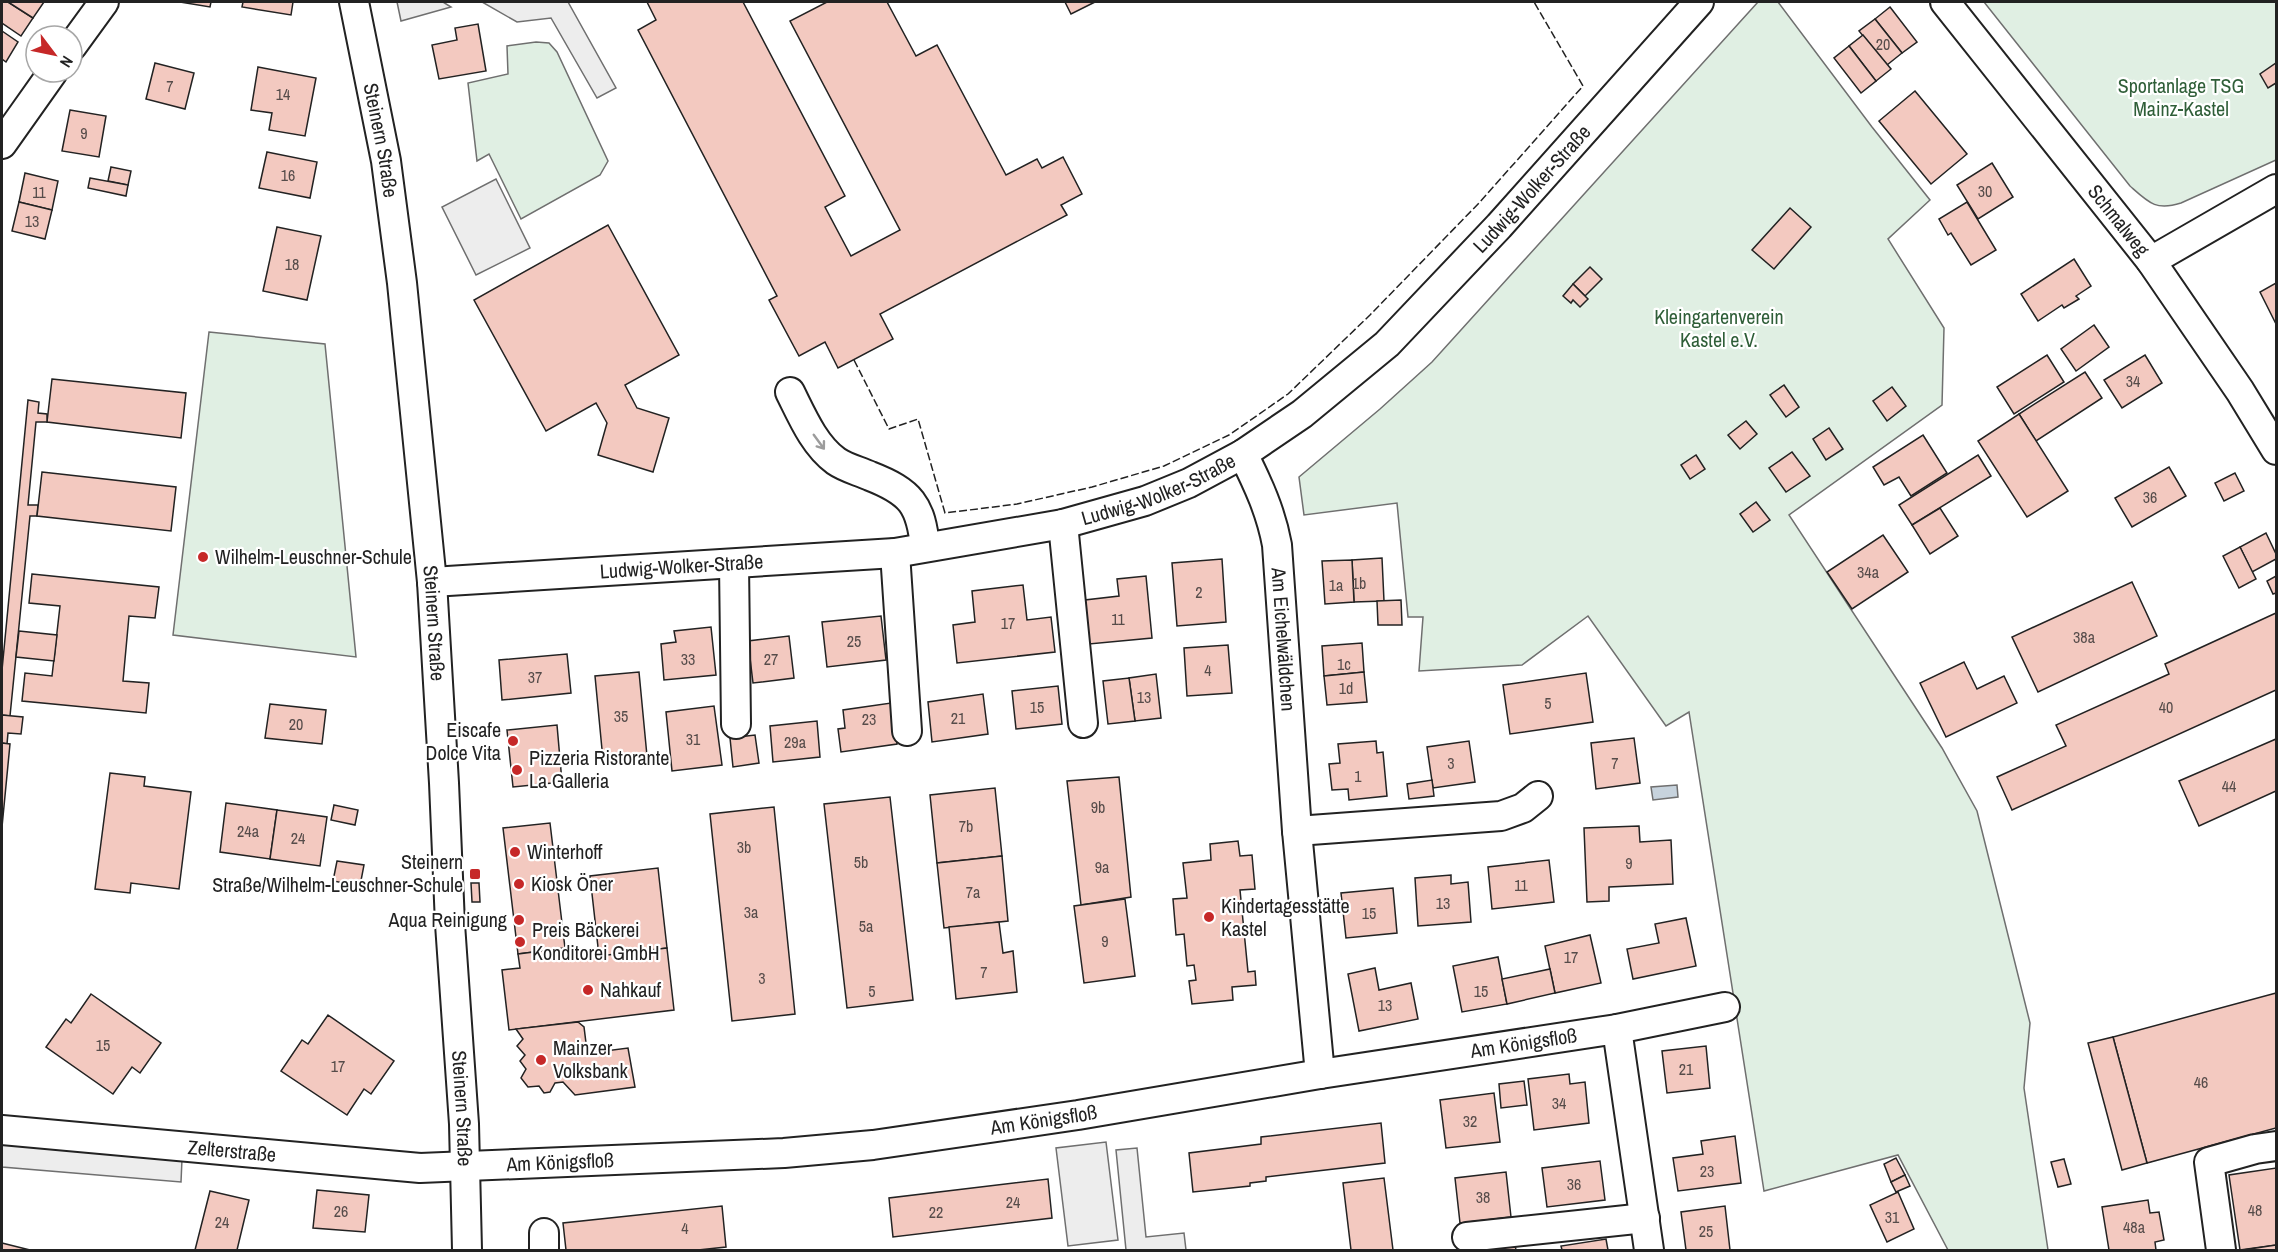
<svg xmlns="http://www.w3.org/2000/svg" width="2278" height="1252" viewBox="0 0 2278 1252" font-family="'Archivo Narrow',sans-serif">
  <rect width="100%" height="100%" fill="#fff"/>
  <g fill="#e0efe3" stroke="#6f6f6f" stroke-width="1.5">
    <path d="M1758 2H1778L1872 127 1930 200 1888 239 1944 328 1942 405 1789 515 1942 748 1977 811 2030 1023 2024 1088 2048 1250H1948L1898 1155 1764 1191 1689 712 1666 726 1588 616 1522 665 1419 671 1423 617H1408L1397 503 1304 515 1299 477 1380 409 1432 362Z"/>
    <path d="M1984 2H2276V160L2181 203C2156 211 2149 203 2130 186Z"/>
    <path d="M536 42 549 43 557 52 608 161 600 175 521 219 489 154 477 161 468 83 508 74 507 46Z"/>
    <path d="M209 332 325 344 356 657 173 635Z"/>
  </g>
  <g fill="#ededed" stroke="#6f6f6f" stroke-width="1.5">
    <path d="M397 2H443L451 7 401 21Z"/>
    <path d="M482 2H568L616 88 597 98 551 18 517 22Z"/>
    <path d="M496 179 530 248 476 275 442 207Z"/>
    <path d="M1106 1142 1118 1240 1068 1246 1056 1148Z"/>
    <path d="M2 1144 182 1159 181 1182 2 1167Z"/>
    <path d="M1137 1148 1146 1237 1184 1233 1186 1250H1126L1116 1150Z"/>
  </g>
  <path fill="#c7d3dd" stroke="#6f6f6f" stroke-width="1.5" d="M1677 785 1678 797 1653 800 1651 787Z"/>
  <g fill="#f3c9c0" stroke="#222" stroke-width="1.5">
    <path d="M2 2H8L33 18 21 36 2 23Z"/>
    <path d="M8 2H44L33 18Z"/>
    <path d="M180 2H211L210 7Z"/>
    <path d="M243 2H293L291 15 242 7Z"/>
    <path d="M647 2H743L845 196 825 207 851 256 900 230 790 21 827 2H887L916 56 937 45 1006 175 1037 159 1042 168 1063 157 1082 194 1061 205 1067 215 880 314 893 339 838 368 825 342 799 356 769 300 777 296 638 30 656 20Z"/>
    <path d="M1065 2H1095L1071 14Z"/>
    <path d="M1890 7 1917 42 1902 53 1875 19Z"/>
    <path d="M1875 19 1902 53 1887 65 1859 31Z"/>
    <path d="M478 24 486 71 439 79 432 45 457 40 455 28Z"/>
    <path d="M2 31 18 42 6 62 2 59Z"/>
    <path d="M1863 35 1891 69 1876 81 1849 46Z"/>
    <path d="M1849 46 1876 81 1861 93 1834 58Z"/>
    <path d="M155 63 194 73 185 109 146 99Z"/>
    <path d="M2276 63V83L2268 88 2260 74Z"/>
    <path d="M258 67 316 78 305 136 269 130 272 113 251 110Z"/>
    <path d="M1915 91 1967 154 1931 184 1879 121Z"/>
    <path d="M70 110 106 116 99 157 62 151Z"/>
    <path d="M267 152 317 162 310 198 259 188Z"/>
    <path d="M1992 163 2013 197 1978 219 1957 185Z"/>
    <path d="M111 167 131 171 128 185 108 181Z"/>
    <path d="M25 173 58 181 52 210 19 202Z"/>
    <path d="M90 178 128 185 126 196 88 188Z"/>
    <path d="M19 202 52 210 45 239 12 231Z"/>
    <path d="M1967 202 1996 250 1971 265 1951 233 1948 235 1939 219Z"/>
    <path d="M1790 208 1811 227 1774 269 1752 250Z"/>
    <path d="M608 225 679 355 625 385 637 408 669 418 653 472 598 455 607 423 596 403 546 431 474 300Z"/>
    <path d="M277 227 321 236 307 300 263 291Z"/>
    <path d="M2074 259 2091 286 2076 296 2079 299 2064 308 2062 305 2038 321 2021 294Z"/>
    <path d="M1590 267 1602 279 1585 296 1573 284Z"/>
    <path d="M2276 283V324L2260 292Z"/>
    <path d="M1573 284 1588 299 1580 307 1573 300 1571 303 1563 296Z"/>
    <path d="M2094 325 2109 347 2076 371 2061 349Z"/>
    <path d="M2047 355 2064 382 2014 414 1997 387Z"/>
    <path d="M2145 355 2162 383 2122 408 2104 380Z"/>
    <path d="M2085 372 2102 398 2036 441 2019 414Z"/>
    <path d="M52 379 186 393 181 438 47 422Z"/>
    <path d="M1784 385 1799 407 1786 417 1770 395Z"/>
    <path d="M1892 387 1906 406 1887 421 1873 401Z"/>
    <path d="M28 400 39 402 38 413 47 414V422H36L28 505H38L37 516H30L10 716 2 715V670Z"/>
    <path d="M2019 414 2068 491 2027 517 1978 441Z"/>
    <path d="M1746 421 1757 434 1740 449 1728 435Z"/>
    <path d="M1829 428 1843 449 1826 460 1813 439Z"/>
    <path d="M1923 435 1947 473 1911 496 1899 477 1884 485 1873 467Z"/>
    <path d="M1792 452 1810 476 1786 492 1769 468Z"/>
    <path d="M1696 455 1705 469 1690 479 1681 465Z"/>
    <path d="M1978 455 1991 476 1912 525 1899 505Z"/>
    <path d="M2169 467 2186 496 2132 527 2115 498Z"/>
    <path d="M42 472 176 487 171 531 37 516Z"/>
    <path d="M2235 473 2244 491 2224 501 2215 483Z"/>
    <path d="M1756 502 1770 520 1753 532 1740 514Z"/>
    <path d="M1940 508 1958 536 1930 554 1912 525Z"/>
    <path d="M2266 533 2276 554V559L2252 572 2240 547Z"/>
    <path d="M1883 535 1908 572 1852 609 1827 572Z"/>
    <path d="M2240 547 2256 579 2239 588 2223 556Z"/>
    <path d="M1382 558 1384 601 1354 602 1352 560Z"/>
    <path d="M1222 559 1226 622 1177 626 1172 563Z"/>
    <path d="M1352 560 1354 602 1325 604 1322 561Z"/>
    <path d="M32 574 159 587 155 618 129 616 123 681 149 683 146 713 22 701 25 673 52 676 60 606 29 603Z"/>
    <path d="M1146 576 1152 638 1089 644 1085 600 1119 596 1117 579Z"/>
    <path d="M2276 576V593L2273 594 2267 581Z"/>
    <path d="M2132 582 2157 636 2038 692 2012 637Z"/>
    <path d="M1023 585 1027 620 1051 617 1055 652 957 663 953 625 975 622 972 591Z"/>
    <path d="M1401 600 1402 625H1378L1377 601Z"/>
    <path d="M2276 613V690L2012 810 1997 777 2066 746 2056 725 2169 674 2165 664Z"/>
    <path d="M881 616 886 660 827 667 822 622Z"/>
    <path d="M711 627 716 675 664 680 661 644 676 642 674 631Z"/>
    <path d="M19 631 57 635 54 661 16 657Z"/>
    <path d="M789 636 794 678 753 683 748 641Z"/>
    <path d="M1362 643 1364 672 1324 676 1322 646Z"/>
    <path d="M1228 645 1232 693 1187 696 1184 648Z"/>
    <path d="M567 654 571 693 502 700 499 660Z"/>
    <path d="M1964 662 1977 689 2004 676 2017 703 1946 737 1920 683Z"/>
    <path d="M639 672 647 756 603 760 595 676Z"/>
    <path d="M1364 672 1367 702 1327 705 1324 676Z"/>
    <path d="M1586 673 1593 722 1510 734 1503 685Z"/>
    <path d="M1156 674 1161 718 1135 721 1129 678Z"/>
    <path d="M1129 678 1135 721 1108 724 1103 681Z"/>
    <path d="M1058 686 1062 724 1016 729 1012 691Z"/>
    <path d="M983 694 988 734 932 742 928 702Z"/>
    <path d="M891 703 897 744 841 752 838 729 845 728 843 710Z"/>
    <path d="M270 704 326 710 322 744 265 738Z"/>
    <path d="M714 706 722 765 672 771 666 712Z"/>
    <path d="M2 715 23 717 21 734 8 733 7 744 2 743Z"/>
    <path d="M817 721 820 757 773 762 770 726Z"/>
    <path d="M557 725 562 782 513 787 507 730Z"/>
    <path d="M755 735 759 763 733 767 730 738Z"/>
    <path d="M1634 738 1640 783 1596 789 1591 743Z"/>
    <path d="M2276 739V791L2199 826 2179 781Z"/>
    <path d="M1376 741 1377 753 1383 752 1387 796 1349 800 1348 789 1332 790 1329 764 1340 763 1338 744Z"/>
    <path d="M1469 741 1475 782 1433 788 1427 747Z"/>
    <path d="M2 743 10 744 2 827Z"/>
    <path d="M110 773 145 777 144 786 191 792 179 889 131 883 130 893 95 889Z"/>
    <path d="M1119 777 1131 897 1081 905 1067 781Z"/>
    <path d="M1432 780 1434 796 1409 799 1407 784Z"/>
    <path d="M995 788 1002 856 937 863 930 795Z"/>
    <path d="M890 797 913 1000 847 1008 824 804Z"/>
    <path d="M226 803 277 810 270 859 220 852Z"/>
    <path d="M334 805 358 810 355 825 331 820Z"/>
    <path d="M774 807 795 1014 732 1021 710 814Z"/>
    <path d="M277 810 327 817 320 866 270 859Z"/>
    <path d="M550 823 565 948 518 954 503 828Z"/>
    <path d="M1639 826 1640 842 1671 840 1673 884 1609 887V901L1587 902 1584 828Z"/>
    <path d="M1238 841 1240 856 1252 855 1255 889 1240 890 1248 972 1255 971 1256 985 1232 987 1233 1000 1192 1004 1189 981 1196 980 1194 965 1187 966 1184 934 1176 935 1173 899 1187 898 1183 863 1211 860 1210 844Z"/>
    <path d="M1002 856 1008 921 944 928 937 863Z"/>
    <path d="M1549 860 1554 902 1492 909 1488 867Z"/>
    <path d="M337 861 364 865 360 886 333 881Z"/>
    <path d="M658 868 667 948 599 956 590 876Z"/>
    <path d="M1451 875V884L1468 882 1471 922 1418 926 1415 878Z"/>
    <path d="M471 883H479L480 902H472Z"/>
    <path d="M1393 888 1397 933 1346 938 1341 893Z"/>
    <path d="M1125 899 1135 976 1084 983 1074 906Z"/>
    <path d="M1686 918 1696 966 1633 979 1627 949 1659 943 1655 924Z"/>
    <path d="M999 922 1003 953 1013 951 1017 992 956 999 949 927Z"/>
    <path d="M1590 935 1601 983 1555 993 1545 946Z"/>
    <path d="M565 948 566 960 667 948 674 1010 509 1030 502 970 520 968 518 954Z"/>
    <path d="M1498 957 1507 1004 1462 1012 1453 966Z"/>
    <path d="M1375 968 1379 990 1411 983 1418 1019 1359 1031 1348 974Z"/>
    <path d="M1550 969 1555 993 1507 1004 1502 979Z"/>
    <path d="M2276 993V1128L2147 1163 2113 1037Z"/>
    <path d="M91 994 161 1043 140 1073 132 1067 113 1094 46 1047 66 1019 71 1023Z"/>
    <path d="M328 1015 394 1061 371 1094 364 1089 347 1115 281 1071 302 1040 308 1044Z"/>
    <path d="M578 1022 584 1027 587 1051 582 1054 628 1048 635 1087 575 1095 563 1082 555 1083 550 1092 544 1093 539 1086 528 1087 521 1078 526 1069 520 1061 525 1055 517 1046 523 1039 516 1029Z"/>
    <path d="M2113 1037 2147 1163 2122 1170 2088 1043Z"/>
    <path d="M1706 1046 1710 1088 1667 1093 1662 1051Z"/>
    <path d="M1569 1074 1570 1084 1585 1082 1589 1123 1534 1130 1528 1079Z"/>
    <path d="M1524 1081 1527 1105 1501 1108 1499 1084Z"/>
    <path d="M1494 1093 1500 1142 1446 1148 1440 1100Z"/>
    <path d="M1381 1123 1385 1163 1266 1177V1181L1250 1183V1186L1193 1192 1189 1153 1261 1144V1137Z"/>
    <path d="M1735 1136 1741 1183 1678 1191 1673 1158 1703 1154 1701 1141Z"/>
    <path d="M1896 1158 1905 1175 1891 1182 1884 1164Z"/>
    <path d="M2064 1159 2071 1184 2058 1187 2051 1162Z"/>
    <path d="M1600 1161 1605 1200 1547 1207 1542 1168Z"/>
    <path d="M2276 1168V1245L2240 1250 2229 1175Z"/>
    <path d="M1506 1172 1511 1217 1460 1223 1455 1178Z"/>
    <path d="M1905 1175 1910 1186 1896 1192 1891 1182Z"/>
    <path d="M1384 1178 1393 1250H1351L1343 1183Z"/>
    <path d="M1048 1179 1052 1218 893 1237 889 1198Z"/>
    <path d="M317 1190 369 1195 365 1232 313 1228Z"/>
    <path d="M210 1191 249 1200 237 1250H195Z"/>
    <path d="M1898 1192 1914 1229 1887 1242 1870 1205Z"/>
    <path d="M2148 1200 2150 1213 2159 1212 2164 1240 2155 1242 2156 1250H2104H2109L2102 1207Z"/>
    <path d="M722 1206 726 1247 698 1250H566L563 1223Z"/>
    <path d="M1725 1206 1730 1250H1686L1681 1212Z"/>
    <path d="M1606 1239 1608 1250H1562L1561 1246Z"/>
    <path d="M2 1243 30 1250H2Z"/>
    <path d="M1515 1245 1516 1250H1477Z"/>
    <path d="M2276 1245V1250H2243Z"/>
  </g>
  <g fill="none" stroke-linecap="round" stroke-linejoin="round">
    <g stroke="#222" stroke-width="32">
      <g id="minor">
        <path id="s1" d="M354 2 386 161 402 283 432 582 444 783 450 924 464 1124 467 1250"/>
        <path id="s2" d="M1945 2 2151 261 2240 391 2276 450"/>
        <path d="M72 46 104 2"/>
        <path d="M2 144 53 72"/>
        <path d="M2151 261 2276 189"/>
        <path d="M790 392C802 416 814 445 836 461 846 468 859 471 870 476 911 492 921 505 925 547"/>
        <path id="s3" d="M1243 454C1258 484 1271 512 1277 545L1297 831 1320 1074"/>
        <path d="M1063 524 1083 723"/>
        <path d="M895 553 907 731"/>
        <path d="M734 564 736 724"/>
        <path id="s4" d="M432 582 895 553 1063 524 1145 501 1189 483 1243 454 1302 414 1387 344 1499 226 1699 2"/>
        <path d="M1297 831 1501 816 1523 808 1538 796"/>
        <path d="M1617 1029 1725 1007"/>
        <path id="s5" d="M2 1130 420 1168 784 1153 873 1145 1078 1115 1320 1074 1617 1029 1649 1250"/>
        <path d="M1467 1237 1645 1218"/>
        <path d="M544 1250V1233"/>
        <path d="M2221 1250 2209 1162 2255 1149 2276 1146"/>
      </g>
    </g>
    <use href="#minor" stroke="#fff" stroke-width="28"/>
    <path stroke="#222" stroke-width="1.5" stroke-dasharray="8 3" stroke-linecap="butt" d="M854 360 889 429 918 419 945 513 1017 504 1092 487 1164 466 1229 435 1288 394 1370 315 1479 203 1583 86 1534 2"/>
  </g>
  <defs><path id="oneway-shaft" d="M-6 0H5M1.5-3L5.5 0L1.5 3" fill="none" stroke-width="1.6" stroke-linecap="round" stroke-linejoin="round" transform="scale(1.5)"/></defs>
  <use stroke="#9c9c9c" href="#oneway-shaft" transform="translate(819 442) rotate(54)"/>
  <g fill="#c62828" stroke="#fff" stroke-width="2">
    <circle cx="203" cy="557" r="6"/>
    <circle cx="513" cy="741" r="6"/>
    <circle cx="517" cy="770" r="6"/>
    <circle cx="515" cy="852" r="6"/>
    <rect x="469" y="868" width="12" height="12" rx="3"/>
    <circle cx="519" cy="884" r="6"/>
    <circle cx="1209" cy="917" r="6"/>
    <circle cx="519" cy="920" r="6"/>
    <circle cx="520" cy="942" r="6"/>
    <circle cx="588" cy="990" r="6"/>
    <circle cx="541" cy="1060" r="6"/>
  </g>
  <g text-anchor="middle" stroke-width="4.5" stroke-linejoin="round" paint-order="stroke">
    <g font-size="16" fill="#564c4a">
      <text x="1883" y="50">20</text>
      <text x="170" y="92">7</text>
      <text x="283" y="100">14</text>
      <text x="84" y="139">9</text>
      <text x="288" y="181">16</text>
      <text x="1985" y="197">30</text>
      <text x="39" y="198">11</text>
      <text x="32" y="227">13</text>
      <text x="292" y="270">18</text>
      <text x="2133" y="387">34</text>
      <text x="2150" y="503">36</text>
      <text x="1868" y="578">34a</text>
      <text x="1359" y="589">1b</text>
      <text x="1336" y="591">1a</text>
      <text x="1199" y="598">2</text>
      <text x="1118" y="625">11</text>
      <text x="1008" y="629">17</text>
      <text x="2084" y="643">38a</text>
      <text x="854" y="647">25</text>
      <text x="688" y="665">33</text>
      <text x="771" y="665">27</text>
      <text x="1344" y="670">1c</text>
      <text x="1208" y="676">4</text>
      <text x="535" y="683">37</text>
      <text x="1346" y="694">1d</text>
      <text x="1144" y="703">13</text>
      <text x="1548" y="709">5</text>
      <text x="1037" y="713">15</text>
      <text x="2166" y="713">40</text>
      <text x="621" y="722">35</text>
      <text x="958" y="724">21</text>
      <text x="869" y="725">23</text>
      <text x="296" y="730">20</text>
      <text x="693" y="745">31</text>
      <text x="795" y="748">29a</text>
      <text x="1451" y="769">3</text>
      <text x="1615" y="769">7</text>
      <text x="1358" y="782">1</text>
      <text x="2229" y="792">44</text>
      <text x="1098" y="813">9b</text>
      <text x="966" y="832">7b</text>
      <text x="248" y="837">24a</text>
      <text x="298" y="844">24</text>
      <text x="744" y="853">3b</text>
      <text x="861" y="868">5b</text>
      <text x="1629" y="869">9</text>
      <text x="1102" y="873">9a</text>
      <text x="1521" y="891">11</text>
      <text x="973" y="898">7a</text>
      <text x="1443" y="909">13</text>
      <text x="751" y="918">3a</text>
      <text x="1369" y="919">15</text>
      <text x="866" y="932">5a</text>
      <text x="1105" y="947">9</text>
      <text x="1571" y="963">17</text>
      <text x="984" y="978">7</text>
      <text x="762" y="984">3</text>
      <text x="872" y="997">5</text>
      <text x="1481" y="997">15</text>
      <text x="1385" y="1011">13</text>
      <text x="103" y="1051">15</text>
      <text x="338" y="1072">17</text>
      <text x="1686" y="1075">21</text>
      <text x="2201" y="1088">46</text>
      <text x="1559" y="1109">34</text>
      <text x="1470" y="1127">32</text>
      <text x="1707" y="1177">23</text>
      <text x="1574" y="1190">36</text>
      <text x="1483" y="1203">38</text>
      <text x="1013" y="1208">24</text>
      <text x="2255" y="1216">48</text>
      <text x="341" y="1217">26</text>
      <text x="936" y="1218">22</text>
      <text x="1892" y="1223">31</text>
      <text x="222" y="1228">24</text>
      <text x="2134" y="1233">48a</text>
      <text x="685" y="1234">4</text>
      <text x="1706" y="1237">25</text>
    </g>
    <g font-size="20" fill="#2f5e38" stroke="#fff">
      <text x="2181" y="93">Sportanlage TSG<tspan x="2181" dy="23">Mainz-Kastel</tspan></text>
      <text x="1719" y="324">Kleingartenverein<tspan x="1719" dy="23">Kastel e.V.</tspan></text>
    </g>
    <g font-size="20" fill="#222" stroke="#fff">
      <text dy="7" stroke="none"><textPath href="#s1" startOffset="141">Steinern Straße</textPath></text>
      <text dy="7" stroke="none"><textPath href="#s4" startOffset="1222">Ludwig-Wolker-Straße</textPath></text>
      <text dy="7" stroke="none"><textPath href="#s2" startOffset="279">Schmalweg</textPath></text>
      <text dy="7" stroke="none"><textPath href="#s4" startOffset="736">Ludwig-Wolker-Straße</textPath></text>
      <text dy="7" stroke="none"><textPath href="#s4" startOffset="250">Ludwig-Wolker-Straße</textPath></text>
      <text dy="7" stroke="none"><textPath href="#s1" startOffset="627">Steinern Straße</textPath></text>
      <text dy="7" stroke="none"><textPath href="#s3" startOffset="192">Am Eichelwäldchen</textPath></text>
      <text dy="7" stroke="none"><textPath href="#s5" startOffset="1532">Am Königsfloß</textPath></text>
      <text dy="7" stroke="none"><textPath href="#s1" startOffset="1113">Steinern Straße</textPath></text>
      <text dy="7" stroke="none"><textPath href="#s5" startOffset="1046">Am Königsfloß</textPath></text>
      <text dy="7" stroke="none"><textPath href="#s5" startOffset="231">Zelterstraße</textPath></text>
      <text dy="7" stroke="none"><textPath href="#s5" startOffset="560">Am Königsfloß</textPath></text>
    </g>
    <g font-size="20" fill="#222" stroke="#fff" text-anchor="start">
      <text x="215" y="564">Wilhelm-Leuschner-Schule</text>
      <text x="501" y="737" text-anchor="end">Eiscafe<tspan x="501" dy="23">Dolce Vita</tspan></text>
      <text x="529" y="765">Pizzeria Ristorante<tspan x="529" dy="23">La Galleria</tspan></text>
      <text x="527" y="859">Winterhoff</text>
      <text x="463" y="869" text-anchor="end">Steinern<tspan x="463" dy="23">Straße/Wilhelm-Leuschner-Schule</tspan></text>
      <text x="531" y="891">Kiosk Öner</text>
      <text x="1221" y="913">Kindertagesstätte<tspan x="1221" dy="23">Kastel</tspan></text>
      <text x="507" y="927" text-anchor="end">Aqua Reinigung</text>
      <text x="532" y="937">Preis Bäckerei<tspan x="532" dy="23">Konditorei GmbH</tspan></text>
      <text x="600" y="997">Nahkauf</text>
      <text x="553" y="1055">Mainzer<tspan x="553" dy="23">Volksbank</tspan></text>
    </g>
  </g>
  <rect width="2278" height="1252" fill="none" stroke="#222222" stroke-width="6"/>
  <g transform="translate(54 54) rotate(122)"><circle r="28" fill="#ffffff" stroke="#a7a7a7" stroke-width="1.5"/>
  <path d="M0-4.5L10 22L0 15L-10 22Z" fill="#c62828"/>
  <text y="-9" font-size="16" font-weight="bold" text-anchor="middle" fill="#222222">N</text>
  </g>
</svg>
